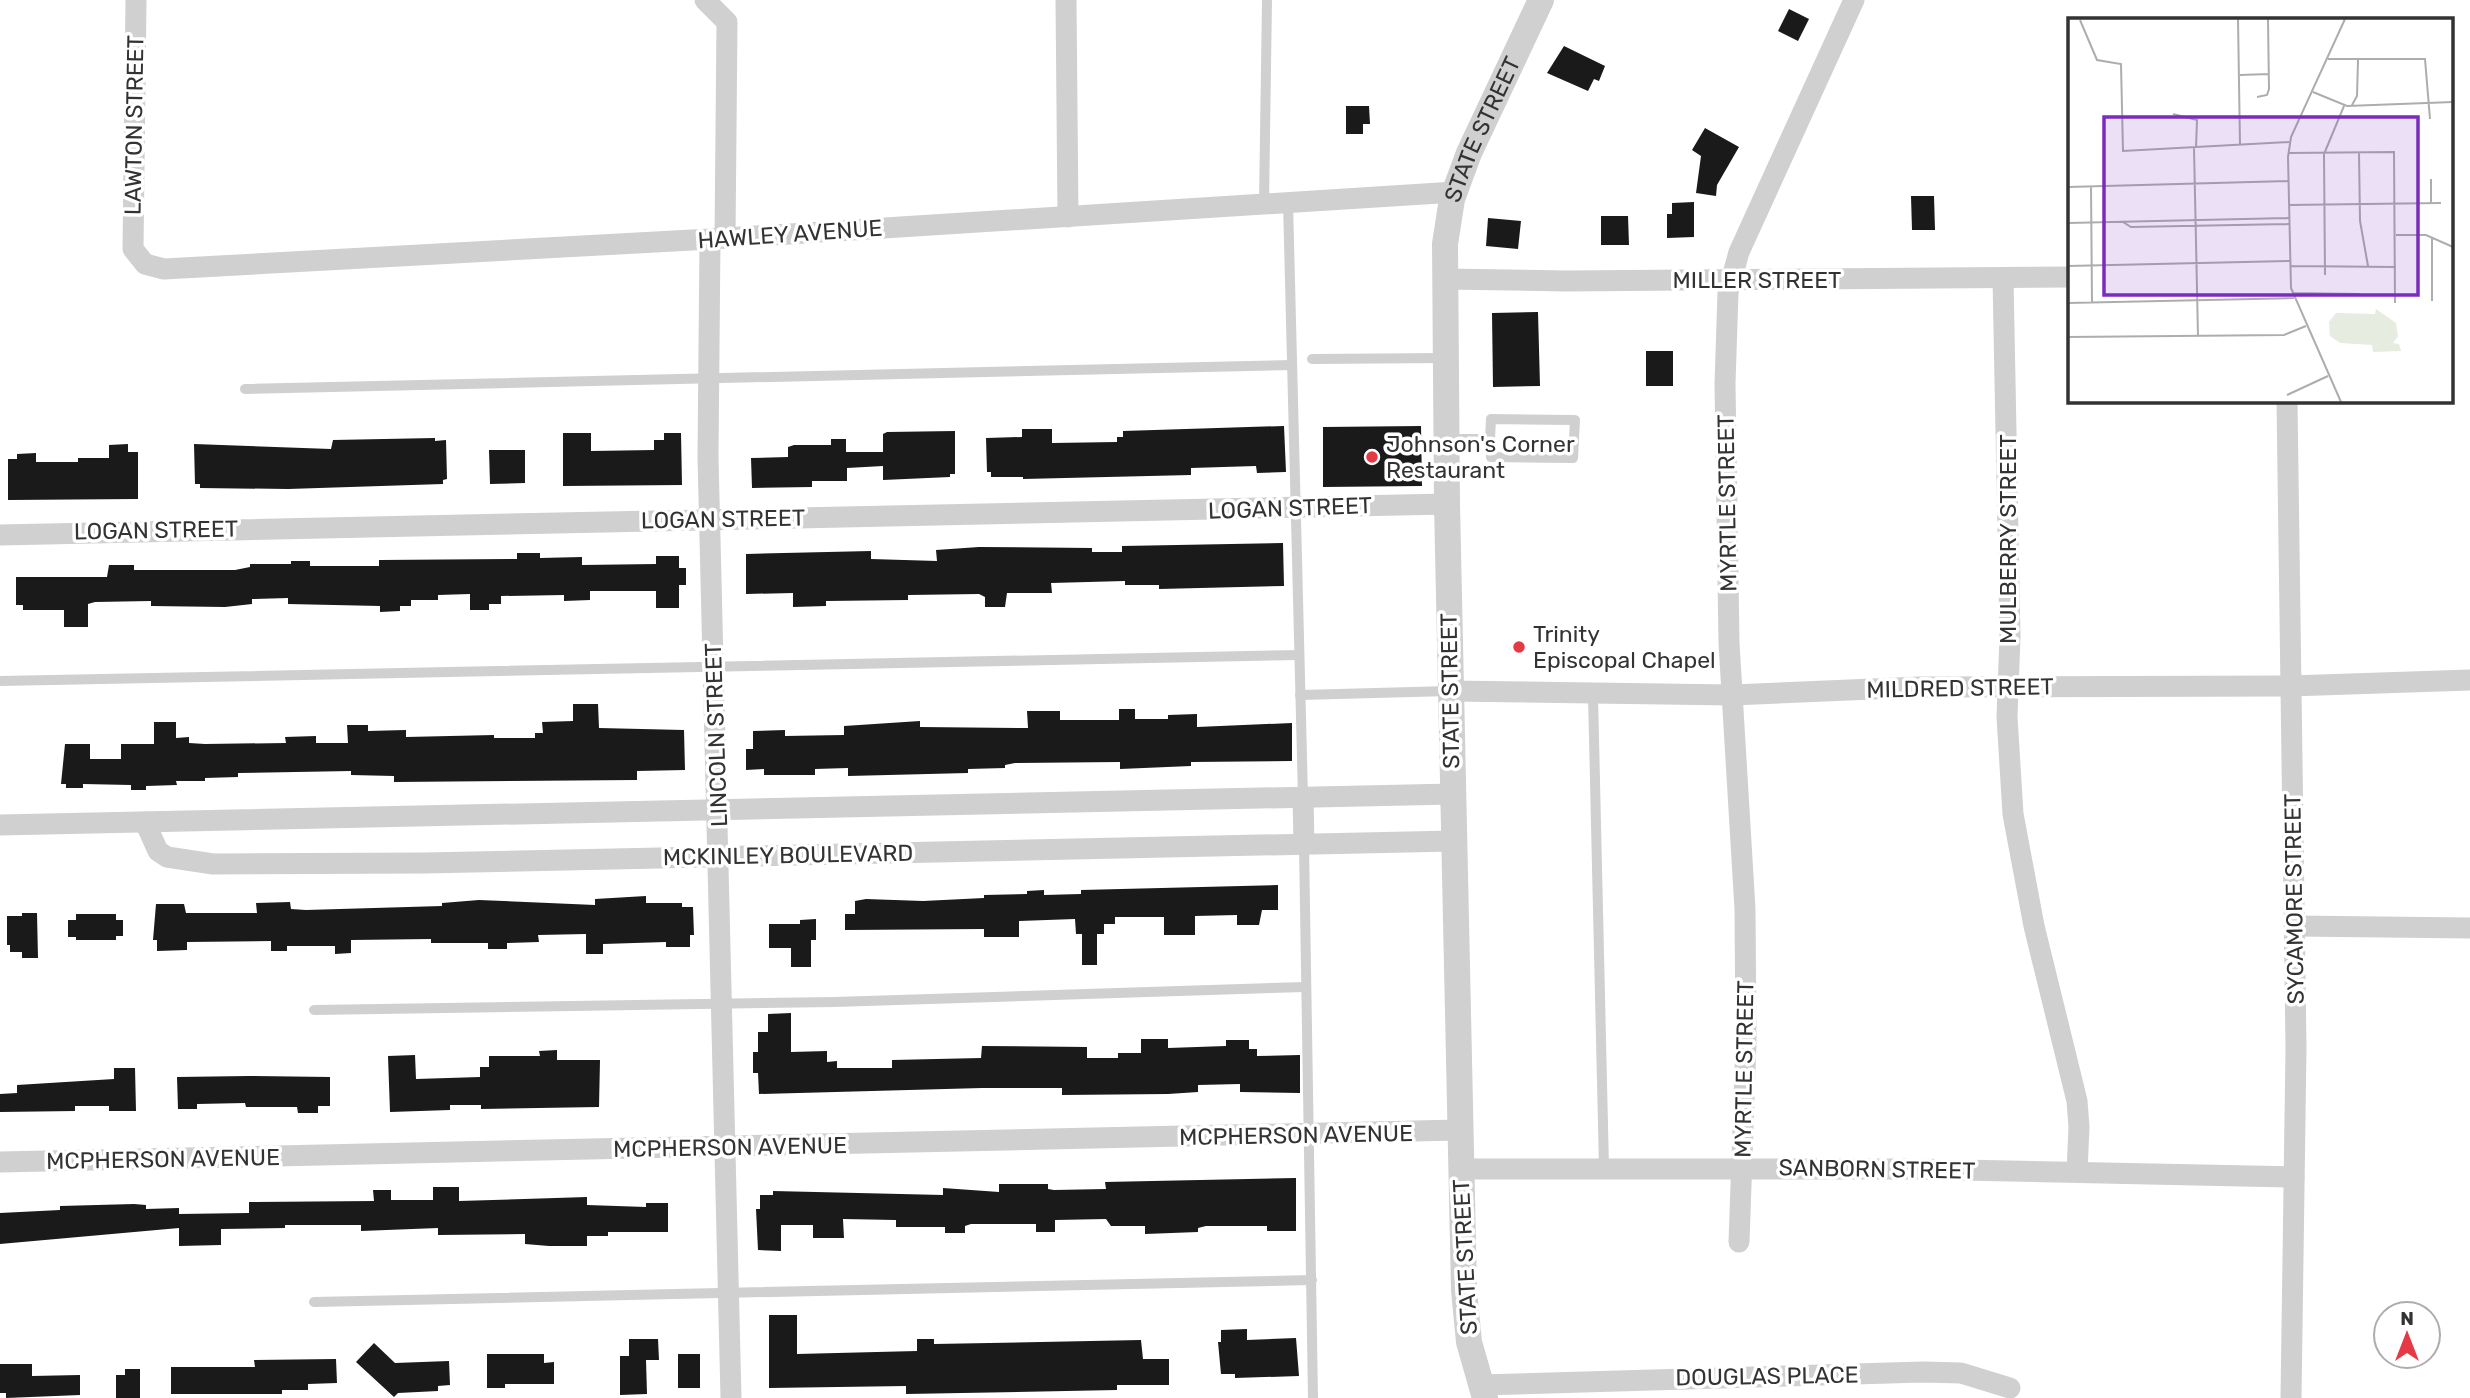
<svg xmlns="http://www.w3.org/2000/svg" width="2470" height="1398" viewBox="0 0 2470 1398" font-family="Rubik,sans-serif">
  <rect width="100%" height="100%" fill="#fff"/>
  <g fill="#1a1a1a">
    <path d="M1789 9 1809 19 1798 41 1778 31Z"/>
    <path d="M1564 46 1605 66 1599 81 1594 79 1588 91 1547 73Z"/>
    <path d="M1346 106H1369L1370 124H1363V134H1346Z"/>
    <path d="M1705 128 1739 147 1717 185 1716 196 1696 193 1701 156 1692 150Z"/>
    <path d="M1911 196H1934L1935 230H1912Z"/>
    <path d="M1694 202V237L1667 238V214H1672V203Z"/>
    <path d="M1601 216H1628L1629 245H1601Z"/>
    <path d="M1488 218 1521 221 1518 249 1486 246Z"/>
    <path d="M1538 312 1540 386 1493 387 1492 313Z"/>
    <rect x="1646" y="351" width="27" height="35"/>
    <path d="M1284 426 1286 472 1257 473 1256 466 1191 468V475L1023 479V477H991V472H987L986 438 1022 437V429H1052V443L1117 442V437H1123V431Z"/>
    <path d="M1421 426 1422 486 1323 487V427Z"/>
    <path d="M955 431V474H950V477L883 480V466L847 468V481H812V487L752 488 751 458 788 457V447L794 445H831V439H846V452H883V434L887 432Z"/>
    <path d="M563 433H591V451L654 450V440H664V433H681L682 485 563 486Z"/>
    <path d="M435 438V441L446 440 447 479 443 480V484L288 489 200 488V484H195L194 444 331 449 333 440Z"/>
    <path d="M128 444V452H138V499L8 500V459H17V454L36 453V462H78V458H109V445Z"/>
    <path d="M489 450H525V483L490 484Z"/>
    <path d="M1283 543 1284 586 1159 589V585H1125V581L1051 583 1052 593H1007L1005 607H985V597L979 594 908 595V600L826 601V606L793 607V593L746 594V554L871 551V559L937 561 936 550 979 547 1092 548V552H1122V546Z"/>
    <path d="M517 553H540V558L582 557V565L656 564V556H679V568H686V585H679V608H656V591H590V600L564 601V595L501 596V604H489V610H470V594L438 595V600H411V606H400V611L380 612V606L288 604V598L252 599V604L225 607 151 606V601L95 602 88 604V627H64V610H23V605H16V577H107L109 565H134V570H235L250 567V564H291V561H310V566H379V560L517 559Z"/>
    <path d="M573 704H598L599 728 684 730 685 770 637 771V780L394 782V776L351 775V771L238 773V777L205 778V781H176L177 785 146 786V790H131V785L83 784V788H66V784H61L65 744H90V759H121V744H154V722H176V738L189 737V743L205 744 286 743 285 737 316 736V743H348L347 725H368V731L406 730V737L494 735V738H535V733H543L542 722 573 721Z"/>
    <path d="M1119 709H1135V719H1168V715L1197 714V727L1292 723V761L1191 762V766L1120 769V762L1015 763 1005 765V768L968 769V773L848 776V768L815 769V775H764V769L746 770V749H753V731L785 730V736L844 735V726L920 721V727L1028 728 1027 711H1060V720H1119Z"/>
    <path d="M1278 885V910H1262L1259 925H1237V915L1195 916V935H1164V917H1115V924H1104V934H1097V965H1082V934H1076L1075 919 1019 921V937H984V929L845 930V914H855V901L866 899 923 901 984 898V895L1027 894V891L1044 890V895L1081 894V890Z"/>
    <path d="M646 896V903H682V907H693L694 935H690V947H666V942L603 944V954H586V934L538 935 539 942 507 943V949H488V943H431V939L351 940V953L335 954V946H287V951H271V941L187 942V950L157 951V940H153L156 904H184L186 913H257L256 903 290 902 291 909 306 910 442 906V903L479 900 595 905V899Z"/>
    <path d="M22 913H37L38 958H22V952H10V945H7V916H22Z"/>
    <path d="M76 914H116V920H123V936H116V940H76V937H68V920H76Z"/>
    <path d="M816 919V940H811V967H791V948H769V924H800V920Z"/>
    <path d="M791 1013V1052L827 1051V1062L837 1061V1068H892V1060L981 1058 982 1046 1087 1047V1058H1118V1053H1141V1039H1168V1048L1226 1046V1040H1249V1049H1257V1056L1300 1055V1093L1240 1092V1084L1198 1085V1092L1168 1094 1062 1095V1088H982L759 1094 758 1073H753V1052H758V1032H768V1014Z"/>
    <path d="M557 1050V1060H600L599 1107 481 1109V1105H450V1110L390 1112 388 1056 415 1055 416 1079 480 1077V1067H489V1056H540L539 1051Z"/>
    <path d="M114 1068H135L136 1111H109V1106H75V1111L0 1112V1094L17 1093V1085L114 1079Z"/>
    <path d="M249 1076 330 1077V1106H318V1113H298L297 1107H246L245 1103 197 1104V1109H178L177 1077Z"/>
    <path d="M1296 1178V1231H1267V1226H1206L1198 1228V1232L1145 1234V1226H1111L1106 1219 1055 1220V1232H1036V1224H971L965 1226V1233H945V1227H896V1220L843 1219 844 1238H813V1225H781V1251L758 1250 756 1209H760V1195H773V1191L943 1195V1188L999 1192V1184H1048V1189L1054 1190 1106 1189 1105 1182Z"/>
    <path d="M433 1187H459V1201L587 1197V1205L646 1207V1203H668V1232H608V1236H587V1246H549L525 1244V1234L438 1235V1228L361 1231V1225H285V1228L221 1229V1245L179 1246V1228L0 1244V1213L60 1210V1206L134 1204 146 1205V1209L179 1208V1214L249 1213V1202L374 1201 373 1190H391V1200H433Z"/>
    <path d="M769 1315H797V1354L917 1351V1339H934V1344L1141 1340 1143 1359H1169V1385H1117V1390L906 1394V1386L769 1388Z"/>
    <path d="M1247 1329V1340L1296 1338 1299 1376 1235 1378V1374H1221L1218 1342H1221V1330Z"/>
    <path d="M629 1339H658L659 1360H646L647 1394 620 1395V1356H629Z"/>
    <path d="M374 1343 395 1363 449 1361 450 1385 438 1386V1391L398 1393 394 1397 356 1362Z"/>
    <path d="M487 1354H544V1363L554 1362V1384H505V1388H487Z"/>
    <rect x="678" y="1354" width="22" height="34"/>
    <path d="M336 1359 337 1383 308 1384V1390H282V1394H171V1367H255L254 1360Z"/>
    <path d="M0 1364H32V1376L80 1375V1395L6 1398V1393H0Z"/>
    <path d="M125 1369H140V1398H116V1375H125Z"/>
  </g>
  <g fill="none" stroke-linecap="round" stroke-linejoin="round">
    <g stroke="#d0d0d0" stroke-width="10">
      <path d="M1288 202 1303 797"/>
      <path d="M1264 204 1267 0"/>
      <path d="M1312 359 1445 358"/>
      <path d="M245 389 1292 365"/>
      <path d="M1446 439H1490L1491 419 1575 420 1573 458 1491 457 1490 439"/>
      <path d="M0 681 1299 655"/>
      <path d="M1300 695 1450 691"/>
      <path d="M1593 695 1604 1168"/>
      <path d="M1304 845 1313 1398"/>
      <path d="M314 1010 834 1002 1305 987"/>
      <path d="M314 1302 1312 1280"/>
    </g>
    <g stroke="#d0d0d0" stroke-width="21">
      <path d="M136 0 133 249 145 264 164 269 710 239 1455 192"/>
      <path d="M705 0 727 22 725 238"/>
      <path d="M1066 0 1068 217"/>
      <path d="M710 239 708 457 731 1398"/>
      <path d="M2003 278 2010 637 2007 717 2013 814 2034 926 2077 1101 2079 1127 2077 1172"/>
      <path d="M1445 279 1566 281 2069 277"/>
      <path d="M2287 401 2296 1048 2291 1398"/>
      <path d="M0 535 1447 504"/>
      <path d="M1450 691 1732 695 1920 687 2290 686 2470 680"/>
      <path d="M1303 797 1304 845"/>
      <path d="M145 822 158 851 167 857 213 864 424 863 1453 841"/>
      <path d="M0 825 1453 794"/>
      <path d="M2295 926 2470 928"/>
      <path d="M0 1162 1459 1130"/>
      <path d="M1460 1169H1912L2294 1177"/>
      <path d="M1739 1242 1746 1042 1745 909 1729 643 1725 384 1728 292 1739 252 1854 0"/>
      <path d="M1480 1385 1923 1372 1961 1373 2010 1388"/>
    </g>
    <path stroke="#d0d0d0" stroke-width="26" id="s1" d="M1485 1398 1469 1342 1464 1290 1447 504 1445 244 1452 199 1469 153 1541 0"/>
  </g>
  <g fill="#e63946" stroke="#fff" stroke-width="2.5">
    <circle cx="1372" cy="457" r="7"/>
    <circle cx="1519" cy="647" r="7"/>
  </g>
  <g text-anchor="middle" stroke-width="7" stroke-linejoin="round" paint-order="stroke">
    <g font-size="23" fill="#333" stroke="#fff">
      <text transform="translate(134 125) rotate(-89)" y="8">LAWTON STREET</text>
      <text dy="8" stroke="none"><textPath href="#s1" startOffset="1278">STATE STREET</textPath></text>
      <text transform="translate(790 234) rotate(-4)" y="8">HAWLEY AVENUE</text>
      <text x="1757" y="288">MILLER STREET</text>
      <text transform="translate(1727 503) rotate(-91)" y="8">MYRTLE STREET</text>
      <text transform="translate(1290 508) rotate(-2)" y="8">LOGAN STREET</text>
      <text transform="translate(723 519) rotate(-1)" y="8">LOGAN STREET</text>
      <text transform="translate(156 530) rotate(-1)" y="8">LOGAN STREET</text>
      <text transform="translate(2008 539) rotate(-90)" y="8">MULBERRY STREET</text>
      <text transform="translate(1960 688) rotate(-1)" y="8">MILDRED STREET</text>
      <text transform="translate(1450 691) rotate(-91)" y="8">STATE STREET</text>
      <text transform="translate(716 735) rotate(-92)" y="8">LINCOLN STREET</text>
      <text transform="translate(788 855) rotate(-1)" y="8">MCKINLEY BOULEVARD</text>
      <text transform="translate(2294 899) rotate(-91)" y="8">SYCAMORE STREET</text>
      <text transform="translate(1744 1069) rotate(-89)" y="8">MYRTLE STREET</text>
      <text transform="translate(1296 1135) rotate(-1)" y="8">MCPHERSON AVENUE</text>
      <text transform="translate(730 1147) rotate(-1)" y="8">MCPHERSON AVENUE</text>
      <text transform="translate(163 1159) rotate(-1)" y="8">MCPHERSON AVENUE</text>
      <text transform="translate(1877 1169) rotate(1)" y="8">SANBORN STREET</text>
      <text transform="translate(1465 1257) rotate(-93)" y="8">STATE STREET</text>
      <text transform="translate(1767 1376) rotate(-1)" y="8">DOUGLAS PLACE</text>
    </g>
    <g font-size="23" fill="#333" stroke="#fff" text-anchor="start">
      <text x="1386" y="452">Johnson's Corner<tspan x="1386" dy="26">Restaurant</tspan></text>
      <text x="1533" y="642">Trinity<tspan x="1533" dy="26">Episcopal Chapel</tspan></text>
    </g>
  </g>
  <g transform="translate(2068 18)">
    <rect width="385" height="385" fill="#fff"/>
    <path d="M308 291 328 305 330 318 325 325 331 326 333 333 305 334 304 327 272 325 262 318 261 304 268 295 307 296Z" fill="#e6ecdf"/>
    <path fill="none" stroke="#adadad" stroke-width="2" d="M170 1 172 127M12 2 29 42 53 46 55 133 221 124M260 41H357L362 101M172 57 201 56M245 74 279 88 385 84M189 79 199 77 201 71 200 1M284 87 289 78 290 42M105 96 129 102 128 130M126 130 130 318M220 135 326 134 327 285M291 135 292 203 300 248M23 168 24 284M0 169 220 163M363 185V161M221 187 373 185M55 204 63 209 221 206M0 205 221 200M328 217H358L385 229M364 219V283M0 248 222 243M222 248 328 249M257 257 256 136 276 88M224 275 292 276M0 285 226 280M0 319 216 317 238 308M219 377 260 358M273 384 223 270 220 139 223 119 277 1"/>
    <path fill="#7b2cbf" fill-opacity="0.15" stroke="#7b2cbf" stroke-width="3.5" d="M36 99H350V277H36Z"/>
    <rect width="385" height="385" fill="none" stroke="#333" stroke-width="3.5"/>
  </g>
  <g transform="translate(2407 1335)"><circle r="33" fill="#ffffff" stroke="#adadad" stroke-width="2"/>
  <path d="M0-5L12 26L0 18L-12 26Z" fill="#e63946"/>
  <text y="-10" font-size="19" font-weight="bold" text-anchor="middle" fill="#333333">N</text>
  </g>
</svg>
